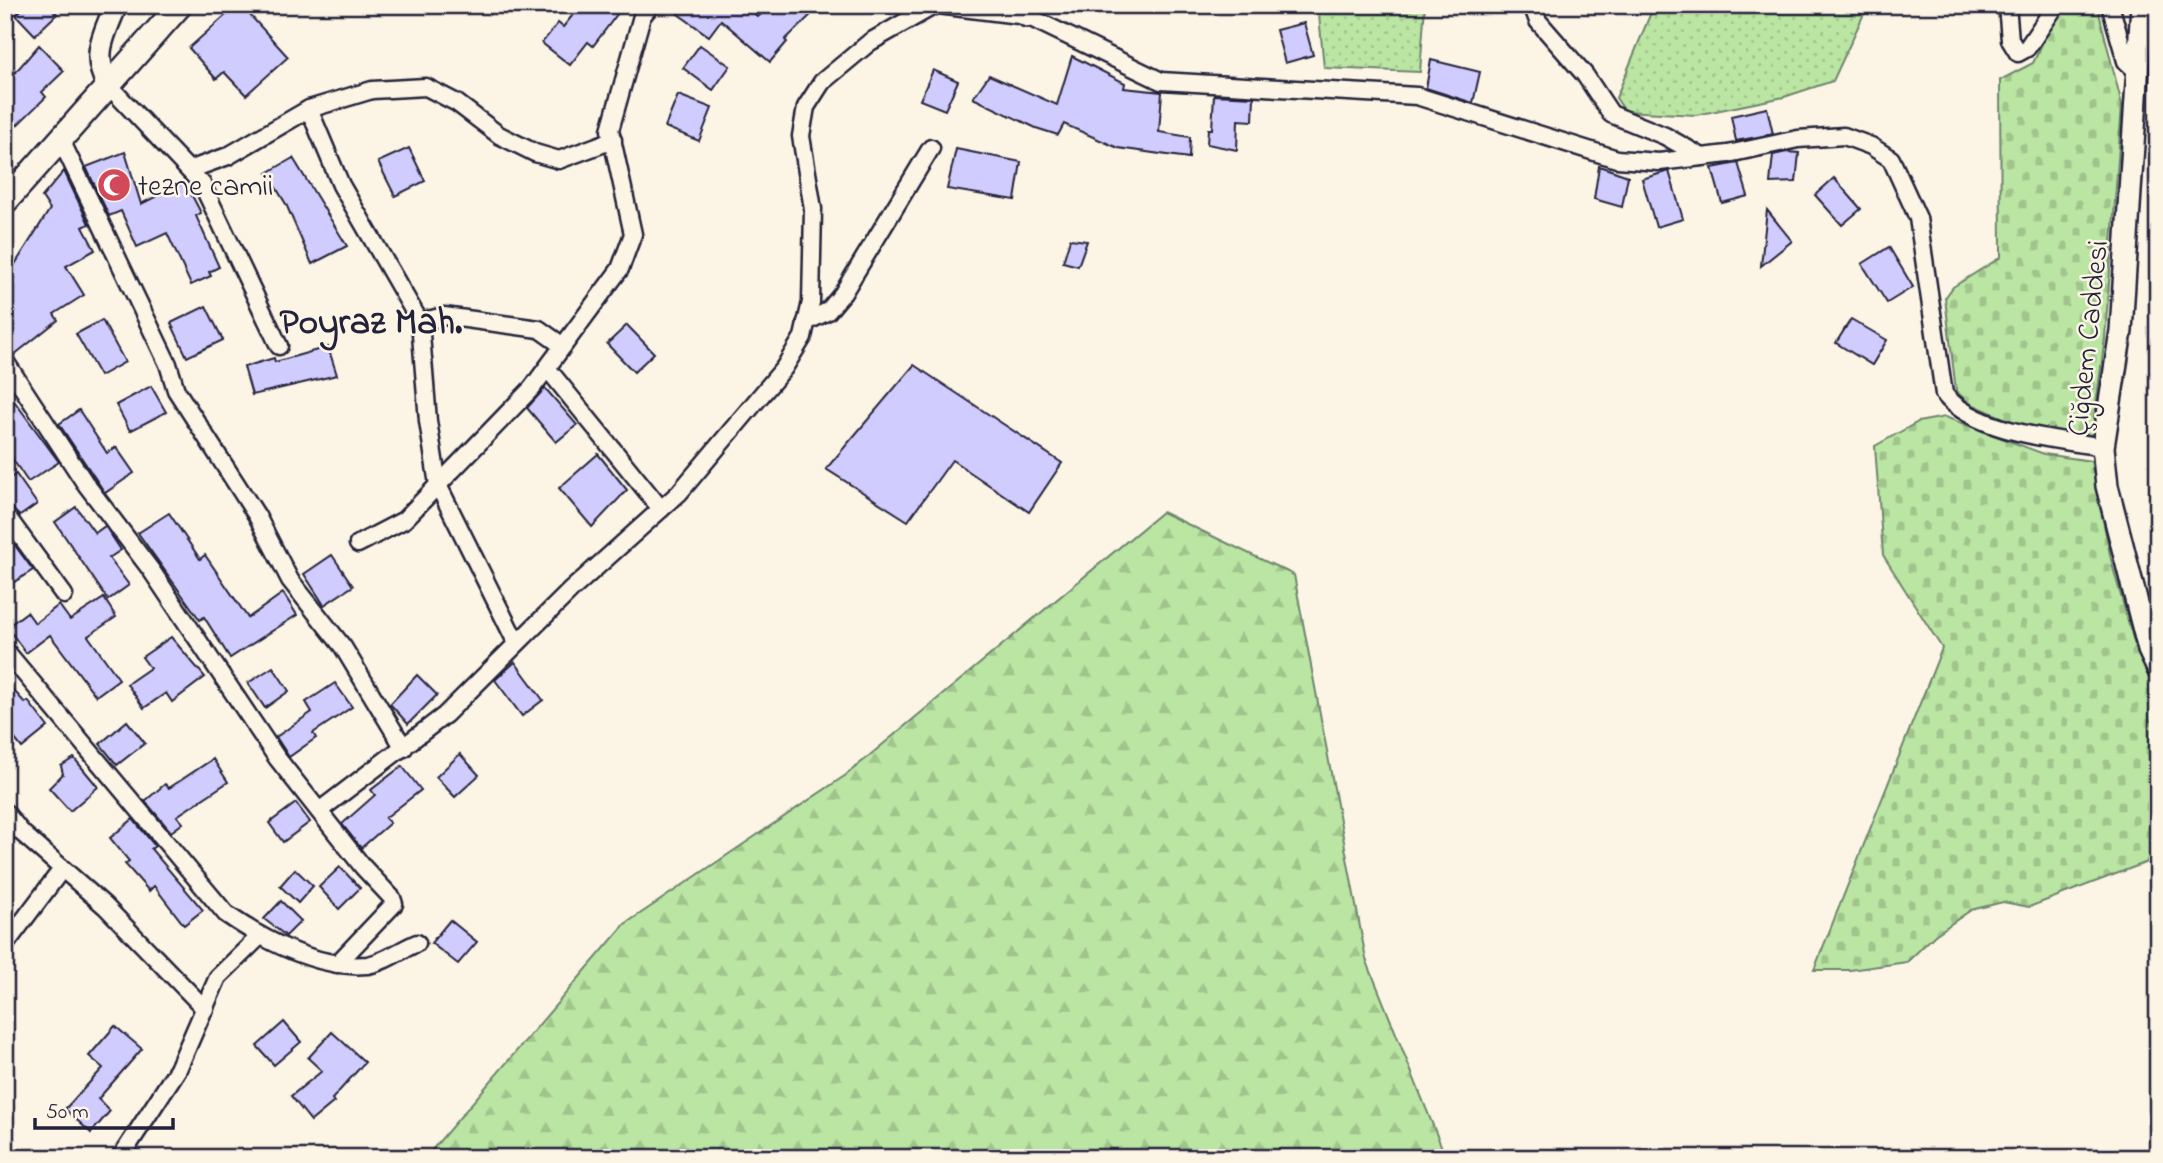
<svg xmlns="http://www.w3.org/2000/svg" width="2163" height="1163" viewBox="0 0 2163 1163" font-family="'Indie Flower',sans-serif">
  <defs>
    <pattern id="forest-firs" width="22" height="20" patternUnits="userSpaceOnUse" patternTransform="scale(1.75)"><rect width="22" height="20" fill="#bae5a2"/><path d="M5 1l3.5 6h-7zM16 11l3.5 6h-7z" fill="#a0c48c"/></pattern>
    <pattern id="cemetery-stones" width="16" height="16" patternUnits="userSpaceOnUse" patternTransform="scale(1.75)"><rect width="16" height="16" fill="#bae5a2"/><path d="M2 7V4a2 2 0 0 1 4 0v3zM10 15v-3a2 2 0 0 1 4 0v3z" fill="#a0c48c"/></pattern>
    <pattern id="garden-dots" width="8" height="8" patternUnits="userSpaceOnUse" patternTransform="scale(1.75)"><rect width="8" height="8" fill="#bae5a2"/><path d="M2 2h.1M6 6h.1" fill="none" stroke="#a0c48c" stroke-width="1.8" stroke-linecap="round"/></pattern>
  </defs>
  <rect width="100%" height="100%" fill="#fcf5e5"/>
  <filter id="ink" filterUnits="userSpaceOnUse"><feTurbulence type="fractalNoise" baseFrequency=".0143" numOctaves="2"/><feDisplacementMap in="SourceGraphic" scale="14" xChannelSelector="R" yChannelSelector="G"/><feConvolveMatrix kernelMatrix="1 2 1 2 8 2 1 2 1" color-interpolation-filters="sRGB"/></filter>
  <g filter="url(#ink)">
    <path fill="url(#forest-firs)" stroke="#6e846e" stroke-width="2" d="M1162 512 1294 575 1366 959 1446 1158H425L625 924 846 775Z"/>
    <g fill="url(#cemetery-stones)" stroke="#6e846e" stroke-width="2">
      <path d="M2066 5H2097L2122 105 2105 338 2092 435 2029 429 1969 403 1956 391 1945 298 1953 287 2001 257 2000 80 2033 63 2053 21Z"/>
      <path d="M1945 417 2044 454 2091 461 2112 564 2136 649 2158 698V858L2029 907 2003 902 1971 910 1935 935 1907 962 1850 970H1814L1942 648 1883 555 1875 446 1918 422Z"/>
    </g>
    <g fill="url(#garden-dots)" stroke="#6e846e" stroke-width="2">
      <path d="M1306 5H1425L1420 72 1324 68 1319 15Z"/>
      <path d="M1654 5H1868L1833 81 1784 97 1696 115 1625 111 1616 98Z"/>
    </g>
    <g fill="#d1ccfe" stroke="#22223b" stroke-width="2">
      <path d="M26 5H48L57 14 35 35 16 15Z"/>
      <path d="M237 5H241L288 57 246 95 224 72 216 79 189 48Z"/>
      <path d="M581 5H624L593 46 588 42 570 65 542 43 558 23 563 27Z"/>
      <path d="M684 5H745L758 17 771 5H821L785 40 787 42 770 62 721 20 709 36 678 14Z"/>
      <path d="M1304 23 1313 55 1285 63 1276 30Z"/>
      <path d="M39 45 64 71 42 92 46 97 5 137V84Z"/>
      <path d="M700 45 730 66 713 90 683 68Z"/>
      <path d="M1072 56 1125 83 1124 88 1162 92 1159 132 1190 137 1189 158 1118 148 1064 124 1058 135 1036 128 973 98 989 75 1057 105Z"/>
      <path d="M1431 60 1480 72 1473 103 1426 88Z"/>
      <path d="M933 70 958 81 945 110 920 100Z"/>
      <path d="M678 95 712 108 699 141 665 127Z"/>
      <path d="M1214 95 1254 97 1253 121 1238 120 1237 150 1207 144 1208 129H1212Z"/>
      <path d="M1767 108 1773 134 1736 141 1731 116Z"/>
      <path d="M409 148 425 181 395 196 378 162Z"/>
      <path d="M956 149 1021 162 1015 200 947 189Z"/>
      <path d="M125 152 141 204 185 182 201 213 196 216 219 267 209 272 211 276 191 285 167 233 137 247 121 211 109 216 86 167Z"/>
      <path d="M1787 152 1799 153 1796 182 1770 183 1773 155Z"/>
      <path d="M293 158 347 246 312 264 286 204 267 173Z"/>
      <path d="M1738 163 1748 196 1722 203 1712 168Z"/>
      <path d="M1599 166 1628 176 1622 207 1594 199Z"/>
      <path d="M64 171 89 224 83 227 95 250 66 266 84 295 54 314 58 320 14 355 5 346V280L50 209 42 197Z"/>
      <path d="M1669 171 1683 219 1656 227 1642 179Z"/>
      <path d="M1834 178 1861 209 1842 225 1815 195Z"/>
      <path d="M1767 210 1792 241 1761 266Z"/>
      <path d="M1070 239 1087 241 1078 266 1063 262Z"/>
      <path d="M1889 247 1913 287 1887 303 1862 264Z"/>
      <path d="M206 306 223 340 187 357 171 323Z"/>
      <path d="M1851 319 1887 340 1872 365 1836 343Z"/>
      <path d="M102 320 125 362 100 376 76 334Z"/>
      <path d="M627 325 654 353 634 372 607 344Z"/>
      <path d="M328 347 337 375 252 395 244 367 274 358 275 362Z"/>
      <path d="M914 365 1062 463 1029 512 952 460 908 521 826 469Z"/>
      <path d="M151 386 166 412 130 431 116 405Z"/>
      <path d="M545 388 577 425 556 442 527 408Z"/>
      <path d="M15 402 59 462 28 482 5 448V408Z"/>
      <path d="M79 410 107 453 116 447 134 473 105 493 59 424Z"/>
      <path d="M598 454 627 490 592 527 559 488Z"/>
      <path d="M16 474 37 504 20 516 5 504V482Z"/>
      <path d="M76 507 95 533 105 526 121 550 109 558 129 585 108 600 55 522Z"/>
      <path d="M169 513 200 559 205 555 248 618 283 593 297 615 230 658 204 617 200 620 138 533Z"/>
      <path d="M5 532 33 570 5 588Z"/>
      <path d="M332 555 353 586 324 605 304 574Z"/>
      <path d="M104 598 116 617 88 636 119 679 96 696 50 635 26 653 7 627 27 612 35 623 59 605 70 620Z"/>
      <path d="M171 637 205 677 172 702 166 693 144 708 127 684 150 668 142 657Z"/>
      <path d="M515 662 543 700 522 716 495 680Z"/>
      <path d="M273 667 289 691 265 708 248 683Z"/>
      <path d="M417 675 437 695 408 724 390 704Z"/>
      <path d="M5 681 25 703 28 701 48 727 22 748 5 727Z"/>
      <path d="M335 683 352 707 313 733 316 738 289 757 276 737 312 712 306 702Z"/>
      <path d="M127 721 145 743 117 765 100 744Z"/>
      <path d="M460 754 479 775 455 797 436 777Z"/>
      <path d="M74 758 98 787 70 811 49 788 63 774 61 766Z"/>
      <path d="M213 759 228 782 177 816 183 823 171 832 145 801 165 784 169 788Z"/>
      <path d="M402 766 421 790 385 818 390 823 361 848 342 824 375 795 371 790Z"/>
      <path d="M296 803 310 822 283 842 269 823Z"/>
      <path d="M133 819 155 846 151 849 203 910 184 925 154 886 149 891 125 864 129 861 110 838Z"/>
      <path d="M340 867 360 888 339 909 319 887Z"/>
      <path d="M295 869 313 886 298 903 280 886Z"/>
      <path d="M281 901 301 921 286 936 264 919Z"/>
      <path d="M450 920 477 942 458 964 431 943Z"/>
      <path d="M284 1022 301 1042 274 1065 257 1046Z"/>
      <path d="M115 1026 142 1049 98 1099 110 1111 91 1133 65 1109 103 1068 89 1056Z"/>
      <path d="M332 1032 365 1062 332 1099 334 1102 311 1121 291 1096 322 1071 308 1058Z"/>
    </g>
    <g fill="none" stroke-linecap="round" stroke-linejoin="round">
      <g stroke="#22223b" stroke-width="21">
        <g id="minor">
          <path d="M938 5 1027 16 1161 81 1417 96 1617 159 1659 162 1728 154 1798 139 1844 136 1871 146 1891 159 1918 218 1944 394C1976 433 2056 439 2103 447"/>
          <path d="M1532 5 1538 21 1585 75 1611 114 1665 136 1702 157"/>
          <path d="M2007 5 2010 40 2018 53 2027 48 2056 5"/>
          <path d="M2110 5 2126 61 2139 73"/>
          <path d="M108 85 202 184 279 346"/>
          <path d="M309 109 341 185 420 322 428 421 438 485 516 642"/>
          <path d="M60 138 168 364 176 390 257 516 290 580 343 647 404 748"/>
          <path d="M189 170 228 156 309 109 372 90 426 87 457 103 499 135 535 153 559 160 613 140"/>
          <path d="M420 322 444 316 539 329 563 346"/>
          <path d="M806 322 828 311 843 293 931 148"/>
          <path d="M5 361 85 483 151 570 277 758 363 867 392 898 394 904 337 964"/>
          <path d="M547 368 661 509"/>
          <path d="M5 514 64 595"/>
          <path d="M358 544 404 520 532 388 620 269 633 234 610 130 642 16 651 5"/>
          <path d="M5 650 226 914C265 941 319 969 367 965 383 963 402 949 417 943"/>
          <path d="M319 811 445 715 571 590 679 493 784 368 803 337 811 302 813 209 801 136 806 107 822 82 870 42 935 5"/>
          <path d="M5 812 22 833 105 906 205 1009"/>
          <path d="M5 945 62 869"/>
          <path d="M120 1158 178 1069 218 977 260 936"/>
        </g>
      </g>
      <g stroke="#22223b" stroke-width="26">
        <g id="tertiary">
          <path d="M2142 5 2121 331 2103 447 2107 486 2149 650 2158 669"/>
          <path d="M1027 16 1028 5"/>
          <path d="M108 85C91 55 104 35 116 5"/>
        </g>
      </g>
      <g stroke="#22223b" stroke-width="28">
        <path id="secondary" d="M5 202 180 5"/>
      </g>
      <use href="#minor" stroke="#fcf5e5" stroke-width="16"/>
      <use href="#tertiary" stroke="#fcf5e5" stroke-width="21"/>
      <use href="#secondary" stroke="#fcf5e5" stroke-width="23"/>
    </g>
  </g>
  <defs>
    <g id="mosque-disc" transform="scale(1.75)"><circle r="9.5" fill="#d1495b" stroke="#fcf5e5"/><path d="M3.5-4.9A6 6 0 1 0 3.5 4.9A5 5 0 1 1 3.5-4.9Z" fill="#fff"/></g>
  </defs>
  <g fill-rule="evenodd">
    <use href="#mosque-disc" x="114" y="185"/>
  </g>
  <g text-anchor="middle" stroke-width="5" stroke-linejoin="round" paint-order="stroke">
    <g font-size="30" fill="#22223b" stroke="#fcf5e5" text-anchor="start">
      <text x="138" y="195">tezne camii</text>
    </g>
    <g font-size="30" fill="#22223b" stroke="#fcf5e5">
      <text transform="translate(2087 338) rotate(-84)" y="10">Çiğdem Caddesi</text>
    </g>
    <g font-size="37" font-weight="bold" fill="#22223b" stroke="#fcf5e5">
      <text x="371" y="333">Poyraz Mah.</text>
    </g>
  </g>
  <rect width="2163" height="1163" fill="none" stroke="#fcf5e5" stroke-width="28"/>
  <rect x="14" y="14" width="2135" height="1135" fill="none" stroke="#22223b" stroke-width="2.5" filter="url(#ink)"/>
  <path d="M35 1118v10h138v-10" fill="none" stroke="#22223b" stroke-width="3.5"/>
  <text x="46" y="1118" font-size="21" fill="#22223b" stroke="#fcf5e5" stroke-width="5" paint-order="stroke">50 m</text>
</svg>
